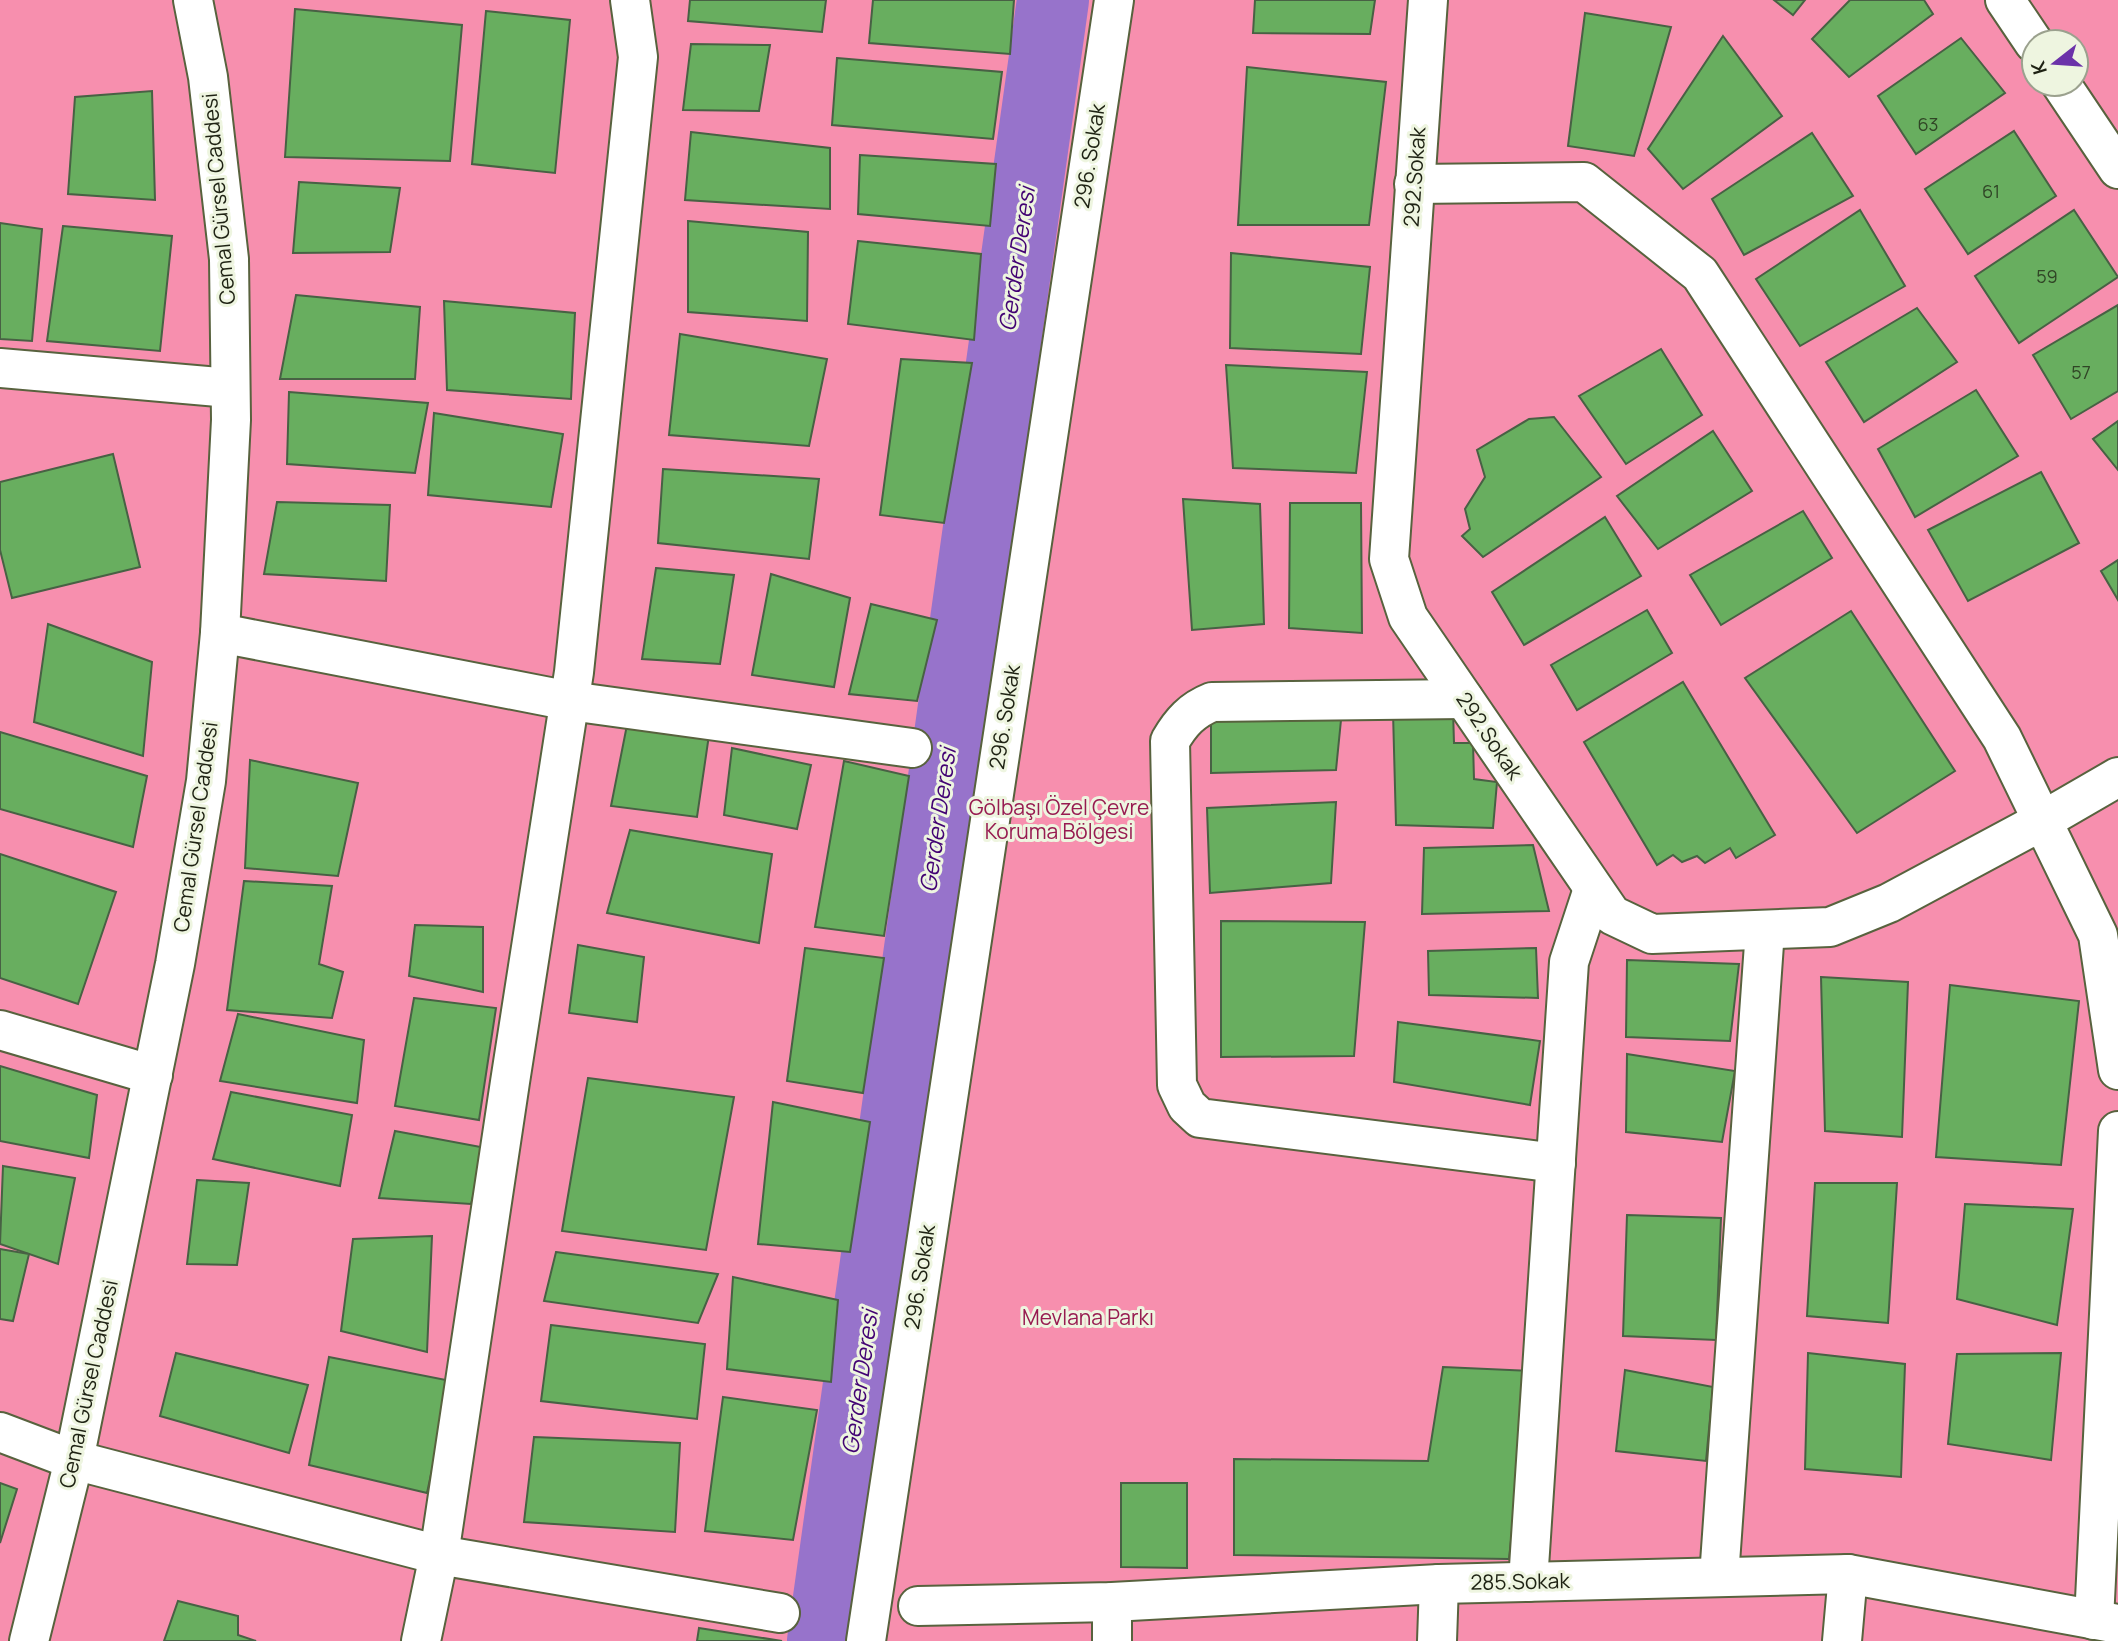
<svg xmlns="http://www.w3.org/2000/svg" width="2118" height="1641" viewBox="0 0 2118 1641" font-family="Manrope,sans-serif">
  <rect width="100%" height="100%" fill="#cbd7af"/>
  <path fill="#f78fae" fill-rule="evenodd" d="M0 0H2118V1641H0ZM2034 42H2076V84H2034Z"/>
  <g fill="none" stroke-linecap="round" stroke-linejoin="round">
    <path stroke="#9773cb" stroke-width="72" d="M823 1641 1053 0"/>
  </g>
  <g fill="#68ae5f" stroke="#486144" stroke-width="2">
    <path d="M690 0H826L822 32 688 21Z"/>
    <path d="M873 0H1014L1010 54 869 43Z"/>
    <path d="M1255 0H1375L1370 34 1253 33Z"/>
    <path d="M1774 0H1805L1793 15Z"/>
    <path d="M1850 0H1924L1933 14 1849 77 1812 39Z"/>
    <path d="M295 9 462 25 450 161 285 157Z"/>
    <path d="M486 11 570 20 555 173 472 164Z"/>
    <path d="M1585 13 1671 27 1634 156 1568 146Z"/>
    <path d="M1723 36 1782 116 1683 189 1648 149Z"/>
    <path d="M1961 38 2005 93 1916 154 1878 96Z"/>
    <path d="M691 44 770 45 759 111 683 110Z"/>
    <path d="M837 58 1002 72 993 139 832 125Z"/>
    <path d="M1247 67 1386 82 1369 225H1238Z"/>
    <path d="M152 91 155 200 68 194 75 97Z"/>
    <path d="M2014 131 2056 196 1968 254 1925 189Z"/>
    <path d="M691 132 830 148V209L685 200Z"/>
    <path d="M1812 133 1853 196 1744 255 1712 199Z"/>
    <path d="M860 155 996 164 990 226 858 214Z"/>
    <path d="M299 182 400 188 390 252 293 253Z"/>
    <path d="M1860 210 1905 286 1800 346 1756 279Z"/>
    <path d="M2074 210 2118 277 2019 343 1975 276Z"/>
    <path d="M688 221 808 232 807 321 688 312Z"/>
    <path d="M0 223 42 229 32 341 0 339Z"/>
    <path d="M63 226 172 236 160 351 47 341Z"/>
    <path d="M858 241 981 254 974 340 848 324Z"/>
    <path d="M1231 253 1370 267 1361 354 1230 348Z"/>
    <path d="M296 295 420 307 415 379H280Z"/>
    <path d="M444 301 575 313 571 399 447 390Z"/>
    <path d="M2118 305V391L2071 419 2033 355Z"/>
    <path d="M1917 308 1957 362 1864 422 1826 362Z"/>
    <path d="M680 334 827 359 809 446 669 435Z"/>
    <path d="M1661 349 1702 415 1626 464 1579 396Z"/>
    <path d="M901 359 972 363 944 523 880 515Z"/>
    <path d="M1226 365 1367 372 1356 473 1233 468Z"/>
    <path d="M1976 390 2018 456 1915 517 1878 449Z"/>
    <path d="M289 392 428 403 415 473 287 464Z"/>
    <path d="M434 413 563 434 551 507 428 495Z"/>
    <path d="M1554 417 1601 477 1483 557 1462 536 1470 529 1465 509 1485 477 1477 450 1529 419Z"/>
    <path d="M2118 421V470L2093 439Z"/>
    <path d="M1713 431 1752 491 1658 549 1617 496Z"/>
    <path d="M113 454 140 567 12 598 0 550V482Z"/>
    <path d="M663 469 819 479 809 559 658 543Z"/>
    <path d="M2041 472 2079 543 1968 601 1928 530Z"/>
    <path d="M1183 499 1260 504 1264 624 1192 630Z"/>
    <path d="M277 502 390 505 386 581 264 574Z"/>
    <path d="M1290 503H1361L1362 633 1289 628Z"/>
    <path d="M1803 511 1832 558 1721 625 1690 575Z"/>
    <path d="M1605 517 1641 576 1524 645 1492 592Z"/>
    <path d="M2118 560V600L2101 571Z"/>
    <path d="M656 568 734 575 720 664 642 659Z"/>
    <path d="M771 574 850 598 834 687 752 675Z"/>
    <path d="M871 604 937 620 917 701 849 694Z"/>
    <path d="M1647 610 1672 653 1577 710 1551 665Z"/>
    <path d="M1851 611 1955 771 1857 833 1745 678Z"/>
    <path d="M48 624 152 662 143 756 34 722Z"/>
    <path d="M1683 682 1775 835 1736 858 1730 848 1705 863 1697 856 1682 862 1673 855 1657 865 1584 742Z"/>
    <path d="M1342 710 1336 770 1211 773V713Z"/>
    <path d="M1453 710 1454 743H1473L1474 779 1497 782 1493 828 1396 825 1393 712Z"/>
    <path d="M628 720 709 735 697 817 611 806Z"/>
    <path d="M0 732 147 776 133 847 0 809Z"/>
    <path d="M732 748 811 765 797 829 724 815Z"/>
    <path d="M250 760 358 783 338 876 245 868Z"/>
    <path d="M844 761 909 776 884 936 815 927Z"/>
    <path d="M1336 802 1331 883 1210 893 1207 808Z"/>
    <path d="M630 830 772 854 759 943 607 913Z"/>
    <path d="M1533 845 1549 911 1422 914 1424 848Z"/>
    <path d="M0 854 116 892 78 1004 0 978Z"/>
    <path d="M244 881 332 886 319 964 343 972 332 1018 227 1010Z"/>
    <path d="M1221 921 1365 922 1354 1056 1221 1057Z"/>
    <path d="M415 925 483 927V992L409 976Z"/>
    <path d="M578 945 644 957 637 1022 569 1013Z"/>
    <path d="M805 948 884 958 863 1093 787 1081Z"/>
    <path d="M1536 948 1538 998 1429 995 1428 951Z"/>
    <path d="M1627 960 1739 964 1730 1041 1626 1037Z"/>
    <path d="M1821 977 1908 982 1902 1137 1825 1131Z"/>
    <path d="M1950 985 2079 1001 2061 1165 1936 1157Z"/>
    <path d="M414 998 496 1008 479 1120 395 1106Z"/>
    <path d="M238 1014 364 1040 357 1103 220 1081Z"/>
    <path d="M1398 1022 1540 1041 1530 1105 1394 1082Z"/>
    <path d="M1627 1054 1735 1071 1722 1142 1626 1132Z"/>
    <path d="M0 1066 97 1095 89 1158 0 1141Z"/>
    <path d="M588 1078 734 1097 706 1250 562 1231Z"/>
    <path d="M231 1092 352 1115 340 1186 213 1159Z"/>
    <path d="M773 1102 870 1122 850 1252 758 1244Z"/>
    <path d="M395 1131 486 1148 471 1204 379 1198Z"/>
    <path d="M3 1166 75 1178 58 1264 0 1244Z"/>
    <path d="M197 1180 249 1183 237 1265 187 1264Z"/>
    <path d="M1815 1183H1897L1888 1323 1807 1316Z"/>
    <path d="M1965 1204 2073 1209 2057 1325 1957 1299Z"/>
    <path d="M1627 1215 1721 1218 1716 1340 1623 1336Z"/>
    <path d="M432 1236 427 1352 341 1331 353 1239Z"/>
    <path d="M0 1249 29 1254 13 1321 0 1319Z"/>
    <path d="M556 1252 718 1274 698 1323 544 1301Z"/>
    <path d="M733 1277 838 1300 831 1382 727 1369Z"/>
    <path d="M551 1325 705 1344 697 1419 541 1401Z"/>
    <path d="M176 1353 308 1385 289 1453 160 1416Z"/>
    <path d="M1808 1353 1905 1364 1901 1477 1805 1469Z"/>
    <path d="M2061 1353 2051 1460 1948 1444 1957 1354Z"/>
    <path d="M329 1357 451 1381 427 1493 309 1465Z"/>
    <path d="M1443 1367 1529 1371 1509 1559 1234 1555V1459L1428 1461Z"/>
    <path d="M1625 1370 1713 1387 1706 1461 1616 1451Z"/>
    <path d="M723 1397 817 1410 793 1540 705 1531Z"/>
    <path d="M534 1437 680 1443 675 1532 524 1522Z"/>
    <path d="M0 1483 17 1489 0 1543Z"/>
    <path d="M1121 1483H1187V1568L1121 1567Z"/>
    <path d="M178 1601 238 1616V1635L256 1641H164Z"/>
    <path d="M699 1628 782 1641H697Z"/>
  </g>
  <g fill="none" stroke-linecap="round" stroke-linejoin="round">
    <g stroke="#58623e" stroke-width="42">
      <g id="street">
        <path d="M1428 0 1389 559 1408 617 1612 915 1652 934 1830 927 1889 903 2042 821 2118 777"/>
        <path d="M1414 184 1584 182 1700 274 2002 738 2098 935 2118 1070"/>
        <path d="M0 368 230 388"/>
        <path d="M220 633 570 701 912 748"/>
        <path d="M1464 699 1212 702C1192 710 1181 722 1170 741L1177 1085 1187 1106 1200 1118 1556 1163"/>
        <path d="M0 1030 153 1075"/>
        <path d="M0 1432 74 1460 439 1555 780 1613"/>
        <path d="M1719 1577 1765 930"/>
        <path d="M1528 1582 1569 962 1593 889"/>
        <path d="M1112 1602V1641"/>
        <path d="M918 1606 1112 1602 1439 1584 1848 1574 2118 1624"/>
        <path d="M2094 1620 2118 1131"/>
        <path d="M421 1641 439 1555 510 1082 574 672 638 57 630 0"/>
        <path d="M866 1641 1114 0"/>
        <path d="M1437 1641 1439 1584"/>
        <path d="M1842 1641 1848 1574"/>
      </g>
    </g>
    <g stroke="#58623e" stroke-width="42">
      <g id="secondary">
        <path d="M2005 0 2034 43"/>
        <path d="M2061 84 2118 169"/>
        <path d="M29 1641 74 1460 175 964 206 781 220 633 231 420 229 259 208 77 193 0"/>
      </g>
    </g>
    <use href="#street" stroke="#fff" stroke-width="38"/>
    <use href="#secondary" stroke="#fff" stroke-width="38"/>
  </g>
  <g text-anchor="middle" stroke-width="6" stroke-linejoin="round" paint-order="stroke">
    <g font-size="18" fill="#304526">
      <text x="1928" y="131">63</text>
      <text x="1991" y="198">61</text>
      <text x="2047" y="283">59</text>
      <text x="2081" y="379">57</text>
    </g>
    <g font-size="21" fill="#1e2213" stroke="#eef5e0">
      <text transform="translate(1090 156) rotate(-81)" y="7">296. Sokak</text>
      <text transform="translate(1415 177) rotate(-86)" y="7">292.Sokak</text>
      <text transform="translate(219 199) rotate(-95)" y="7">Cemal Gürsel Caddesi</text>
      <text transform="translate(1005 717) rotate(-81)" y="7">296. Sokak</text>
      <text transform="translate(1489 736) rotate(56)" y="7">292.Sokak</text>
      <text transform="translate(196 827) rotate(-82)" y="7">Cemal Gürsel Caddesi</text>
      <text transform="translate(920 1277) rotate(-81)" y="7">296. Sokak</text>
      <text transform="translate(89 1384) rotate(-78)" y="7">Cemal Gürsel Caddesi</text>
      <text transform="translate(1520 1582) rotate(-1)" y="7">285.Sokak</text>
    </g>
    <g font-size="21" fill="#971b50" stroke="#eef5e0">
      <text x="1059" y="815">Gölbaşı Özel Çevre<tspan x="1059" dy="24">Koruma Bölgesi</tspan></text>
      <text x="1088" y="1325">Mevlana Parkı</text>
    </g>
    <g font-size="23" font-style="italic" fill="#420273" stroke="#eef5e0">
      <text transform="translate(1017 259) rotate(-82)" y="8">Gerder Deresi</text>
      <text transform="translate(938 820) rotate(-82)" y="8">Gerder Deresi</text>
      <text transform="translate(860 1382) rotate(-82)" y="8">Gerder Deresi</text>
    </g>
  </g>
  <g transform="translate(2055 63) rotate(253)"><circle r="33" fill="#eef5e0" stroke="#9ba18e" stroke-width="2"/>
  <path d="M0-5L12 26L0 18L-12 26Z" fill="#6b32a9"/>
  <text y="-10" font-size="19" font-weight="bold" text-anchor="middle" fill="#1e2213">K</text>
  </g>
</svg>
